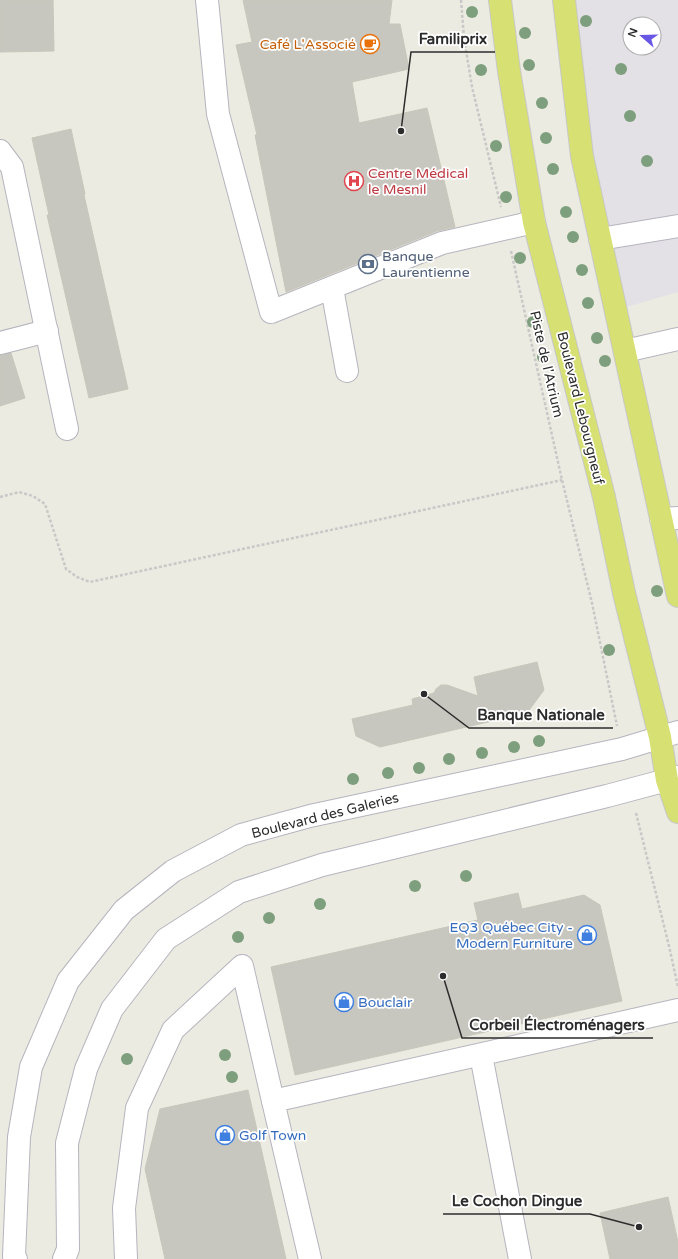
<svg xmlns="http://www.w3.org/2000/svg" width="678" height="1259" viewBox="0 0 678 1259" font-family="'Varela Round',sans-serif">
  <rect width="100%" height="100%" fill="#ecebe1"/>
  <path fill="#e3e0e6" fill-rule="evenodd" d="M564 0H678V292L616 310ZM630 24H654V48H630Z"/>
  <g fill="#c8c7bf" stroke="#c7c7ba">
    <path d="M0 0H53L54 51 0 52Z"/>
    <path d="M243 0H392L389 24H400L409 69 352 82 359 123 427 108 455 227 437 231 286 292 255 135H257L236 45 252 42Z"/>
    <path d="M71 129 85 194 84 195 128 389 89 398 47 215H49L32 138Z"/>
    <path d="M11 353 25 398 0 406V355Z"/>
    <path d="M537 662 544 690 527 713 380 747 356 736 352 719 413 705 412 699 434 693 436 689 441 685H447L478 696 474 677Z"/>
    <path d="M518 893 522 909 584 895 600 905 622 1001 295 1075 271 967 478 920 474 903Z"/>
    <path d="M248 1090 286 1259H165L145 1169 160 1109Z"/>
    <path d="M668 1197 678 1242V1259H610L600 1213Z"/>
  </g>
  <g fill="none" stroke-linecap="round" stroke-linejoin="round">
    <g stroke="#b6b4be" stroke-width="24">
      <g id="minor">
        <path d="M207 0 218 114 271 312 442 243 534 222"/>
        <path d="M0 151 12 167 67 429"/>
        <path d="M600 239 678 226"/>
        <path d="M332 288 347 371"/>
        <path d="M0 343 47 331"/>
        <path d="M625 351 678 339"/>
        <path d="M661 519 678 518"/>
        <path d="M481 1055 520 1259"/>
        <path d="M16 1259 14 1256 19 1137 31 1067 68 981 124 910 173 871 241 835 310 816 622 749 678 732"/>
        <path d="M64 1259 68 1249 67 1143 86 1069 112 1009 166 939 239 892 322 865 607 796 678 777"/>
        <path d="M126 1259 124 1208 137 1108 173 1030 242 966 273 1101"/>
        <path d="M310 1259 273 1101 678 1010"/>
      </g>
    </g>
    <g stroke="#c8c8c8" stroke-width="24">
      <g id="major">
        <path d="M500 0 509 71 534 222 604 497 624 593 660 737 667 780 678 812"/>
        <path d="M564 0 582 156 678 596"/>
      </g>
    </g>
    <g stroke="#c8c8c8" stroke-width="2.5" stroke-dasharray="3 2" stroke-linecap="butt">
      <path d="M461 0 464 38 472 87 501 207"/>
      <path d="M511 251 562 480 592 603 617 726"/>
      <path d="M0 497 19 492 33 496 45 504 66 569 77 577 90 582 562 480"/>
      <path d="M636 813 669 946 678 987"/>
    </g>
    <use href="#minor" stroke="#fff" stroke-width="22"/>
    <use href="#major" stroke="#d7e072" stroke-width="22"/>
  </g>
  <g fill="#7e9f7d">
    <circle cx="472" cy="12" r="6"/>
    <circle cx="586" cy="21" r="6"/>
    <circle cx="525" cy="33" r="6"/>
    <circle cx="529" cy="65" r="6"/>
    <circle cx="621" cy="69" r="6"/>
    <circle cx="481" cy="70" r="6"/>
    <circle cx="542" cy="103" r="6"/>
    <circle cx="630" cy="116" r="6"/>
    <circle cx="546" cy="138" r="6"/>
    <circle cx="496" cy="146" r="6"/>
    <circle cx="647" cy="161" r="6"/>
    <circle cx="553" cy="169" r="6"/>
    <circle cx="506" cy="197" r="6"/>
    <circle cx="566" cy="212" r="6"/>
    <circle cx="573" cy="237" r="6"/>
    <circle cx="520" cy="258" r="6"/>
    <circle cx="582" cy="270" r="6"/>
    <circle cx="588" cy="303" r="6"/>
    <circle cx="533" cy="322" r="6"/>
    <circle cx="597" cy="338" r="6"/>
    <circle cx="543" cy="357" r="6"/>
    <circle cx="605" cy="361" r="6"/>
    <circle cx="657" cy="591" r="6"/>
    <circle cx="609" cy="650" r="6"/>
    <circle cx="539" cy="741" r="6"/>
    <circle cx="514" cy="747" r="6"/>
    <circle cx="482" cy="753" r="6"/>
    <circle cx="449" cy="759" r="6"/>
    <circle cx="419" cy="768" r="6"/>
    <circle cx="388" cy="773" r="6"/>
    <circle cx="353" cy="779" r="6"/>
    <circle cx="466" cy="876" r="6"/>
    <circle cx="415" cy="886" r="6"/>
    <circle cx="320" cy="904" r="6"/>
    <circle cx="269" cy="918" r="6"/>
    <circle cx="238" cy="937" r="6"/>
    <circle cx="225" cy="1055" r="6"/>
    <circle cx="127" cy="1059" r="6"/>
    <circle cx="232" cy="1077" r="6"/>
  </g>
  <defs>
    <g id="cafe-ring" transform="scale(1)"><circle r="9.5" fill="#fff" stroke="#e8710a" stroke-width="1.5"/><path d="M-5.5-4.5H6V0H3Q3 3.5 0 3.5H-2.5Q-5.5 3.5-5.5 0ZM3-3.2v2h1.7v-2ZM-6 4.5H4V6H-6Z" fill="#e8710a"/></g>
    <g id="hospital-ring" transform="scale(1)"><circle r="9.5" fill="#fff" stroke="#e0444e" stroke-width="1.5"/><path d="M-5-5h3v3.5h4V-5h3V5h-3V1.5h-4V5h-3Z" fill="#e0444e"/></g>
    <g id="bank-ring" transform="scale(1)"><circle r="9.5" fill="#fff" stroke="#5c6f8a" stroke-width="1.5"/><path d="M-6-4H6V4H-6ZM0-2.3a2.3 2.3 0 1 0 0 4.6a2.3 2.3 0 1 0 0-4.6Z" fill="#5c6f8a"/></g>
    <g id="shop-ring" transform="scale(1)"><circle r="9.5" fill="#fff" stroke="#3f7fe0" stroke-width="1.5"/><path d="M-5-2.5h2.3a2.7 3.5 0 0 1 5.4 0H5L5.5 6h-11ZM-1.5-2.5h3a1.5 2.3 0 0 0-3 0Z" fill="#3f7fe0"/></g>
  </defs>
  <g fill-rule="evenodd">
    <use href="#cafe-ring" x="370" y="44"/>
    <use href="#hospital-ring" x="354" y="181"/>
    <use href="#bank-ring" x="368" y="264"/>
    <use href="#shop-ring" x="587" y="935"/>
    <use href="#shop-ring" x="344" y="1002"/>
    <use href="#shop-ring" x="225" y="1135"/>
  </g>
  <g text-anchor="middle" stroke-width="3.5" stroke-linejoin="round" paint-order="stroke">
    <g font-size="14" fill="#c56008" stroke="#fff" text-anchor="end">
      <text x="356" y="49">Café L'Associé</text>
    </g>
    <g font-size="14" fill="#be3a42" stroke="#fff" text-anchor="start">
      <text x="368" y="178">Centre Médical<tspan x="368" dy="16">le Mesnil</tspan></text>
    </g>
    <g font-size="14" fill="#4e5e75" stroke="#fff" text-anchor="start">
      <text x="382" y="261">Banque<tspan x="382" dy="16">Laurentienne</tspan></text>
    </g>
    <g font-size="14" fill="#2c2c2c" stroke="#fff">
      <text transform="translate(547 364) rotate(77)" y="5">Piste de l'Atrium</text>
      <text transform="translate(581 408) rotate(76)" y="5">Boulevard Lebourgneuf</text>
      <text transform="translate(325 815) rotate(-14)" y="5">Boulevard des Galeries</text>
    </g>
    <g font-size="14" fill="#366cbe" stroke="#fff" text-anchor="start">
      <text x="573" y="932" text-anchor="end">EQ3 Québec City -<tspan x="573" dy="16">Modern Furniture</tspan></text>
      <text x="358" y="1007">Bouclair</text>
      <text x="239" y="1140">Golf Town</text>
    </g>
  </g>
  <path fill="none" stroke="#2c2c2c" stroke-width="1.5" d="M401 131L411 52H495M424 694L469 728H613M443 976L462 1038H653M639 1227L590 1214H443"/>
  <g fill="#2c2c2c" stroke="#fff" stroke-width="1.5">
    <circle cx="401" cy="131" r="4"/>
    <circle cx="424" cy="694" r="4"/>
    <circle cx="443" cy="976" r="4"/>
    <circle cx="639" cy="1227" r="4"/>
  </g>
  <g font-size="15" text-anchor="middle" font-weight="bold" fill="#2c2c2c" stroke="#fff" stroke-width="3.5" stroke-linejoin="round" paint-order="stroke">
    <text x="453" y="44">Familiprix</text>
    <text x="541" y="720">Banque Nationale</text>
    <text x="557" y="1030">Corbeil Électroménagers</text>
    <text x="517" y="1206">Le Cochon Dingue</text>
  </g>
  <g transform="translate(642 36) rotate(290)"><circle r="19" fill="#ffffff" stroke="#ababab"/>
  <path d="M0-3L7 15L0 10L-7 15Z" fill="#6856e4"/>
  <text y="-6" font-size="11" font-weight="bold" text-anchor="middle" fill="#2c2c2c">N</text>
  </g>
</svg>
